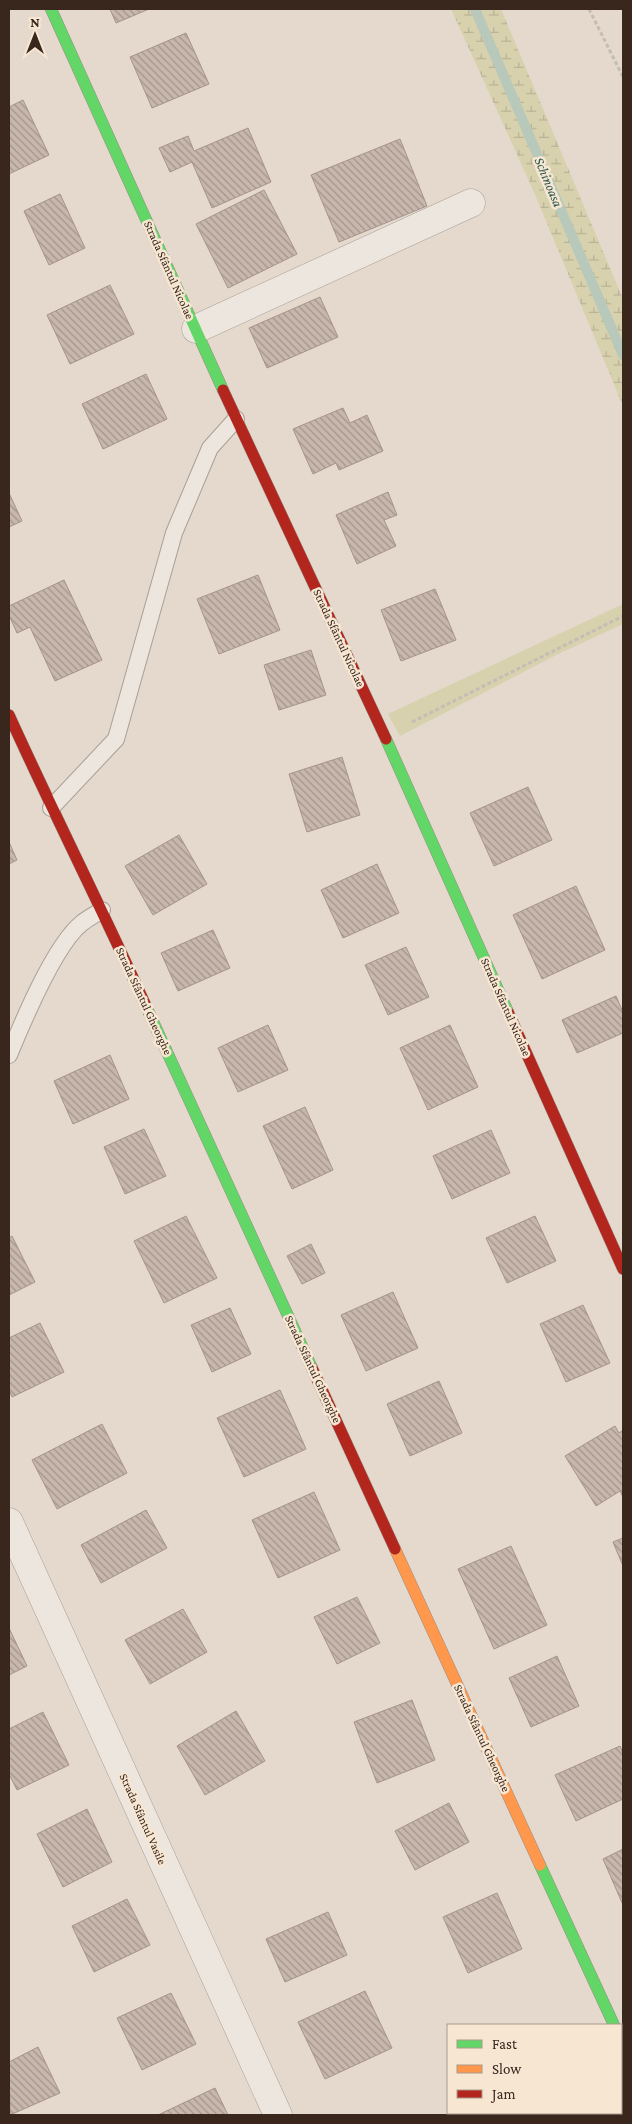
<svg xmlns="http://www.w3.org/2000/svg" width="632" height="2124" viewBox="0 0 632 2124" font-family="'Crimson Pro',serif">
  <defs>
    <pattern id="wetland-marsh" width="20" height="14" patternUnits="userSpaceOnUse" patternTransform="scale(1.25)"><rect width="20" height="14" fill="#d7d1ae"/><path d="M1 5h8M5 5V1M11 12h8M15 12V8" fill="none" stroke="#b9b395"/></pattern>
    <pattern id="building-back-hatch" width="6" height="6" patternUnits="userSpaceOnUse" patternTransform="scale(1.25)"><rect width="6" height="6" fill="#c8b7ad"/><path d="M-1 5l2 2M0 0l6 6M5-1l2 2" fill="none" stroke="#a3958c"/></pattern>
  </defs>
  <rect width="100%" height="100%" fill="#e4d9cc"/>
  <path fill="#d7d1ae" d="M623 604V624L558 654 400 736 388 714Z"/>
  <path fill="url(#wetland-marsh)" d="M451 9H501L623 299V406L534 192Z"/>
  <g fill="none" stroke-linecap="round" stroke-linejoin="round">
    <path stroke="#b8c8bb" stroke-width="10" d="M475 9 623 355"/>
  </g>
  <g fill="url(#building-back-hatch)" stroke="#a5948b">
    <path d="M110 9H149L116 23Z"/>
    <path d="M186 33 209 84 152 108 130 57Z"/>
    <path d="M23 100 49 155 9 174V107Z"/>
    <path d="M248 128 271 182 212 208 192 162 170 172 159 148 188 136 194 151Z"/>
    <path d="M400 139 427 206 339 242 311 175Z"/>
    <path d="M264 190 297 254 228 288 196 224Z"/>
    <path d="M60 194 85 248 49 265 24 211Z"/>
    <path d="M110 285 134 334 70 364 47 315Z"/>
    <path d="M320 297 338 337 267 368 249 328Z"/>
    <path d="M146 374 167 419 103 449 82 404Z"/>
    <path d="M343 408 350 423 367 415 383 451 339 470 336 463 313 474 293 429Z"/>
    <path d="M388 492 397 515 384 520 396 546 357 564 336 515Z"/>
    <path d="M9 493 22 521 9 527Z"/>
    <path d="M258 575 280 630 219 654 197 599Z"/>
    <path d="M64 580 102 660 55 681 30 627 17 633 9 615V606Z"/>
    <path d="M435 589 456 640 401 661 381 610Z"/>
    <path d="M311 650 326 695 279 710 264 665Z"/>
    <path d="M342 757 360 815 307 832 289 774Z"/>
    <path d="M528 787 552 840 494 866 470 813Z"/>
    <path d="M179 835 207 884 153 915 125 866Z"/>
    <path d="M9 842 17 860 9 864Z"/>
    <path d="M377 864 399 913 343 938 321 890Z"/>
    <path d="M576 886 605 950 542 979 513 915Z"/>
    <path d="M213 930 230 968 178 991 161 953Z"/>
    <path d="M406 947 429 997 388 1015 365 965Z"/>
    <path d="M616 996 623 1012V1033L577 1053 562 1020Z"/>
    <path d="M268 1025 288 1070 238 1092 218 1048Z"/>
    <path d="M450 1025 478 1087 428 1110 400 1048Z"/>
    <path d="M110 1055 129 1099 73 1124 54 1081Z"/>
    <path d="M305 1107 333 1170 292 1189 263 1126Z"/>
    <path d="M144 1129 166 1176 125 1194 104 1147Z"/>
    <path d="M491 1130 510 1173 452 1199 433 1156Z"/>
    <path d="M186 1216 217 1278 164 1303 134 1241Z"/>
    <path d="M535 1216 556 1261 507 1283 486 1238Z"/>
    <path d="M12 1236 35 1282 9 1295V1238Z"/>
    <path d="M311 1244 325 1273 302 1284 287 1256Z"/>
    <path d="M393 1292 418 1348 366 1371 341 1315Z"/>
    <path d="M583 1305 610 1363 566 1382 540 1324Z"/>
    <path d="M230 1308 251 1354 212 1372 191 1325Z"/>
    <path d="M40 1323 64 1372 12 1397 9 1390V1338Z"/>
    <path d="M439 1381 462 1433 410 1456 387 1404Z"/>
    <path d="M280 1390 306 1449 244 1477 217 1418Z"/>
    <path d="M102 1424 127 1473 57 1509 32 1460Z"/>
    <path d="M615 1426 619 1433 623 1430V1497L620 1491 596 1506 565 1456Z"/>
    <path d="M314 1492 340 1550 278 1578 252 1520Z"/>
    <path d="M146 1510 167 1548 101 1583 81 1545Z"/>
    <path d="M623 1538V1566L613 1542Z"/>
    <path d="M511 1546 547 1625 494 1649 458 1569Z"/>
    <path d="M357 1597 380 1643 337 1664 314 1617Z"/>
    <path d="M183 1609 207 1652 150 1684 125 1640Z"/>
    <path d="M9 1628 27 1666 9 1675Z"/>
    <path d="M557 1656 579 1706 531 1727 509 1678Z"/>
    <path d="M412 1700 435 1760 377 1783 354 1722Z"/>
    <path d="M236 1711 265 1761 205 1795 177 1746Z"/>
    <path d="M43 1712 69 1765 17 1790 9 1774V1729Z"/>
    <path d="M620 1746 623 1753V1799L576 1821 555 1775Z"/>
    <path d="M449 1803 469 1842 415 1870 395 1831Z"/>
    <path d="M87 1809 112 1862 63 1887 37 1834Z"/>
    <path d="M623 1849V1905L603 1859Z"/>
    <path d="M497 1893 522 1949 468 1973 443 1917Z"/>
    <path d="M127 1899 150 1945 94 1972 72 1926Z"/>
    <path d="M328 1912 347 1955 285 1982 266 1939Z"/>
    <path d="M365 1991 392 2048 325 2079 298 2022Z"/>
    <path d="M171 1993 196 2044 142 2070 117 2018Z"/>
    <path d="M38 2047 60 2093 10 2115 9 2062Z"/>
    <path d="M215 2088 228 2115H158Z"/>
    <path d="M517 2113H576L577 2115H518Z"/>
  </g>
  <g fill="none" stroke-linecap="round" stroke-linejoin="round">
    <g stroke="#a99f96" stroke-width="18">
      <g id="lane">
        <path d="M51 808 116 739 174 533 210 448 236 419"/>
        <path d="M9 1055C23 1021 55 944 82 923 88 918 96 914 102 910"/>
      </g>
    </g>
    <g stroke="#a99f96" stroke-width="29">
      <g id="street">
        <path d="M196 329 471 203"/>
        <path d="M9 1522 278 2115"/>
        <path d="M621 2041 623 2046"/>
      </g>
    </g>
    <g stroke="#998e85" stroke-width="12">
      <g id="fast">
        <path d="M51 9 223 390"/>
        <path d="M386 739 508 1012"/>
        <path d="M145 1004 312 1368"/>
        <path d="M540 1865 614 2025"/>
      </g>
    </g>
    <g stroke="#998e85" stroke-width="12">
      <path id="slow" d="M395 1549 540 1865"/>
    </g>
    <g stroke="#998e85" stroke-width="12">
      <g id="jam">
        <path d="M223 390 386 739"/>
        <path d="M9 715C53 812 101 907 145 1004"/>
        <path d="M508 1012 623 1269"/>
        <path d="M312 1368 395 1549"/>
      </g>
    </g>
    <g stroke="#c5bdb5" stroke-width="3" stroke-dasharray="4 2.5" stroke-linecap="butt">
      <path d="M589 9 623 77"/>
      <path d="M412 722 623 616"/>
    </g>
    <use href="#lane" stroke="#ece6de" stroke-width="16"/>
    <use href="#street" stroke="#ece6de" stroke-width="28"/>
    <use href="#fast" stroke="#63d668" stroke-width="11"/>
    <use href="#slow" stroke="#ff974d" stroke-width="11"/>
    <use href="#jam" stroke="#b3261e" stroke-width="11"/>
  </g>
  <g text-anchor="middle" stroke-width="5" stroke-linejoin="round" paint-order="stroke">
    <g font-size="12" fill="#39261d" stroke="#f6e6d2">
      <text transform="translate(169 270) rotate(66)" y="4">Strada Sfântul Nicolae</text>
      <text transform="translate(339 638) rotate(65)" y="4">Strada Sfântul Nicolae</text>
      <text transform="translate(144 1001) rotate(65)" y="4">Strada Sfântul Gheorghe</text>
      <text transform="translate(506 1007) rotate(66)" y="4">Strada Sfântul Nicolae</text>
      <text transform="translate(313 1369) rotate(65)" y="4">Strada Sfântul Gheorghe</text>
      <text transform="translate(482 1738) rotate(65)" y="4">Strada Sfântul Gheorghe</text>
      <text transform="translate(143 1819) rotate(66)" y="4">Strada Sfântul Vasile</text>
    </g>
    <g font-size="14" font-style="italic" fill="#2c594f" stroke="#f6e6d2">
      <text transform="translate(549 182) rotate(67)" y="5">Schinoasa</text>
    </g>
  </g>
  <rect width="632" height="2124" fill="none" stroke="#39261d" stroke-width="20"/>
  <rect x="447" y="2024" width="175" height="90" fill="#f6e6d2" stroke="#aa998a"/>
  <rect x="457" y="2040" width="25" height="8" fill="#63d668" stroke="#aa998a"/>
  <text x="492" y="2049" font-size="15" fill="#39261d">Fast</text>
  <rect x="457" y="2065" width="25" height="8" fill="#ff974d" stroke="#aa998a"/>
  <text x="492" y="2074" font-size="15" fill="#39261d">Slow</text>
  <rect x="457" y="2090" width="25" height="8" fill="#b3261e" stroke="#aa998a"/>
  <text x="492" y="2099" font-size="15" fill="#39261d">Jam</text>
  <g transform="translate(35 35)" stroke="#f6e6d2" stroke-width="4" paint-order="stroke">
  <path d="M0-4L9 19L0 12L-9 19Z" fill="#39261d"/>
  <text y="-8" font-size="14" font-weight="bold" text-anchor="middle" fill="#39261d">N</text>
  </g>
</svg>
